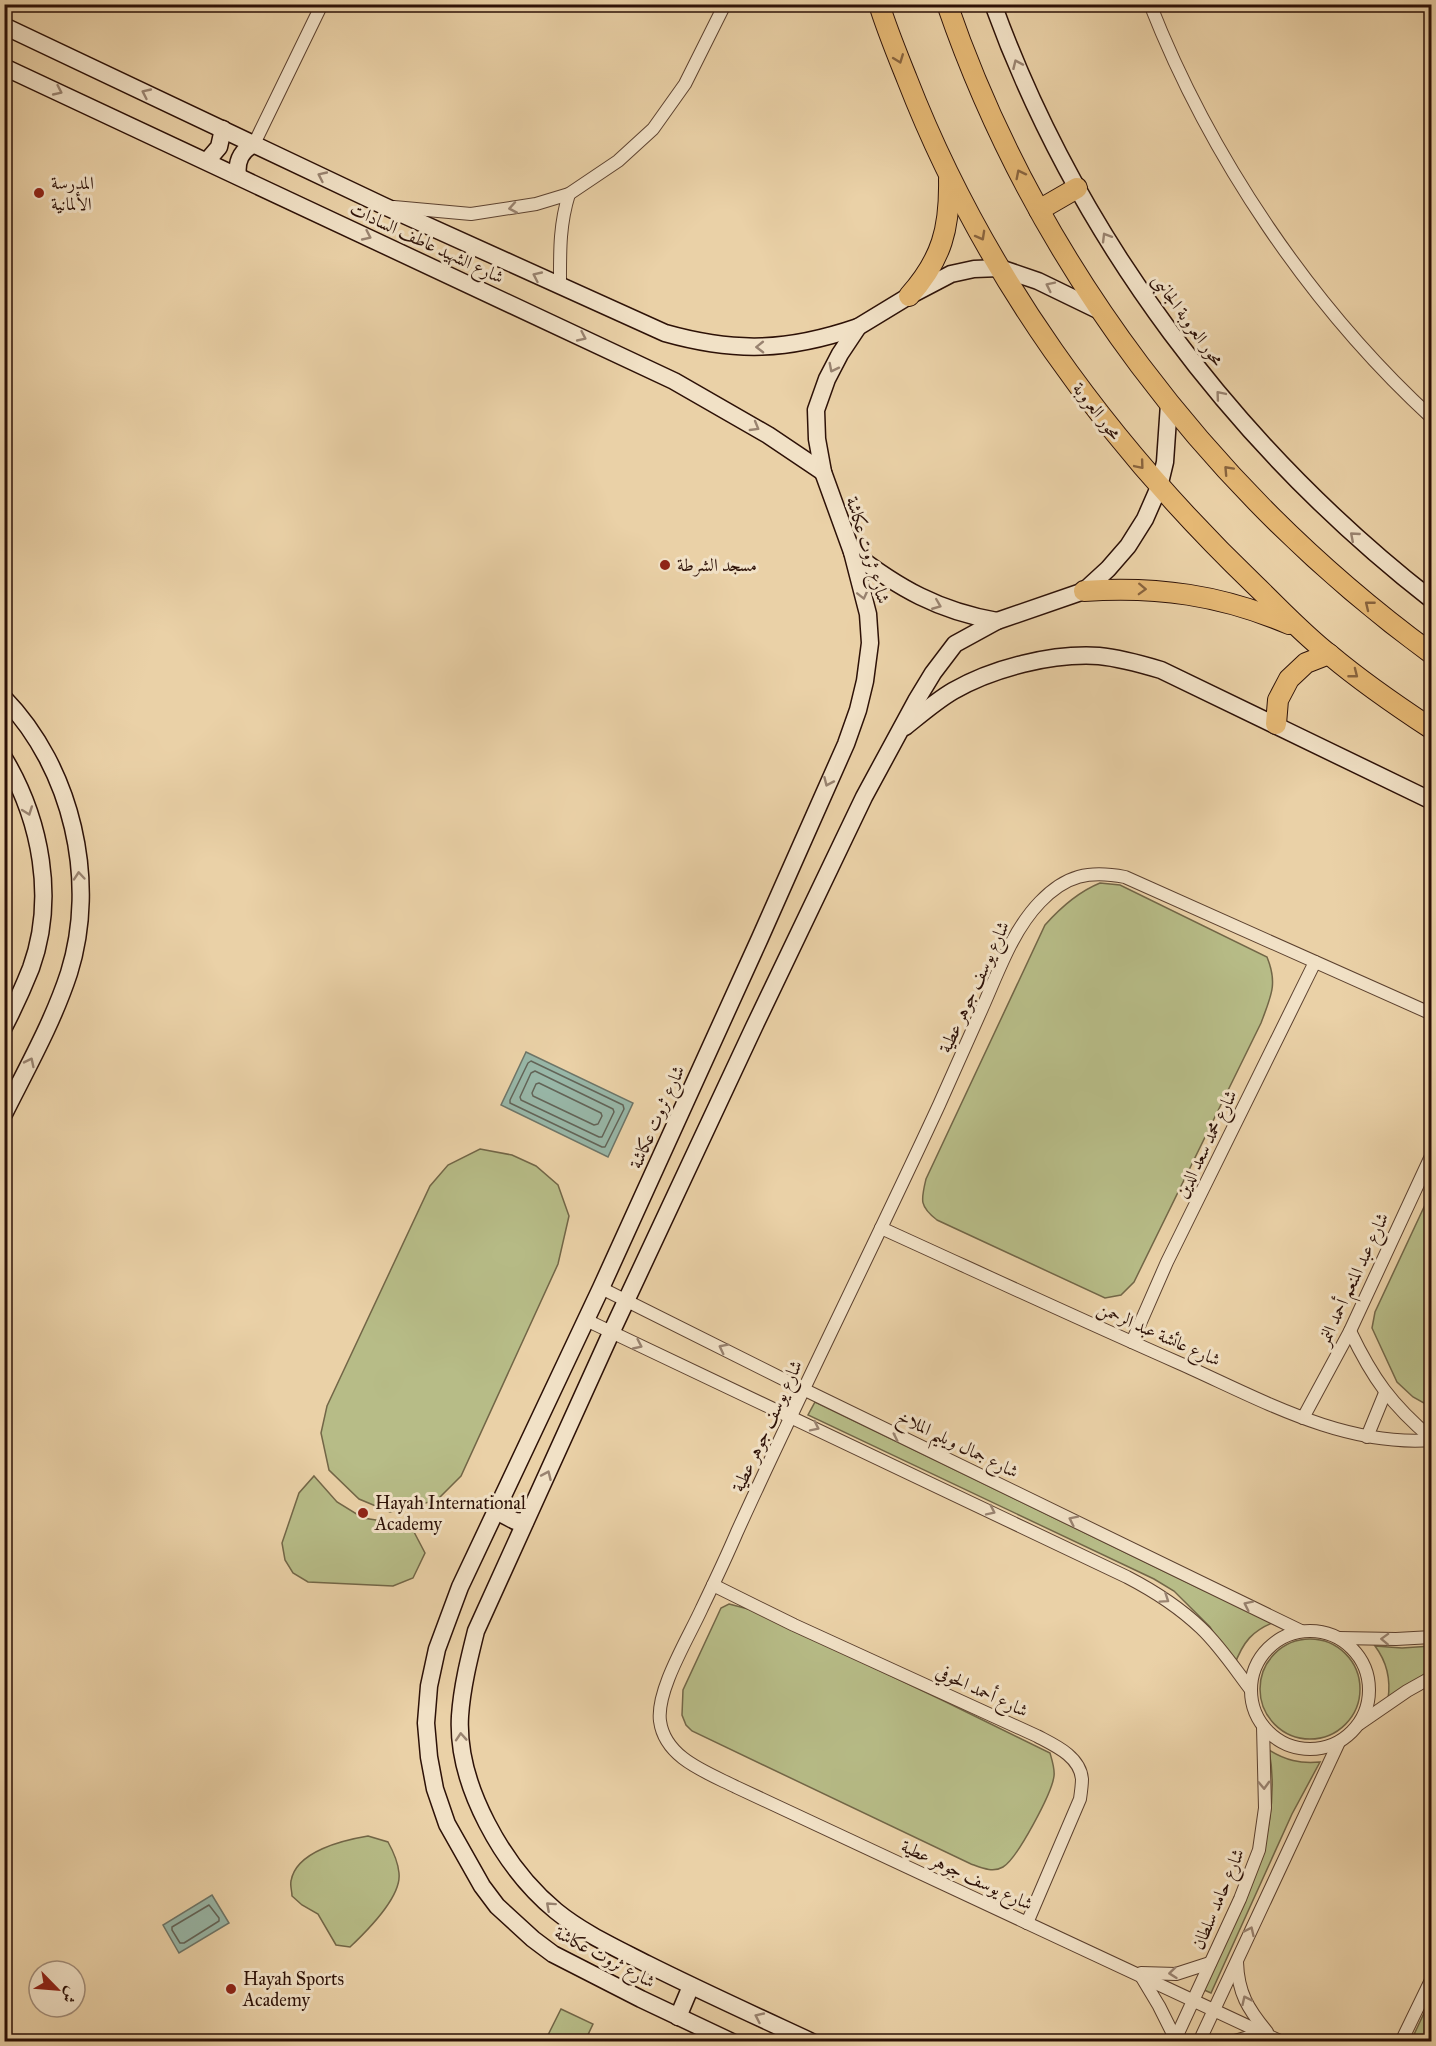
<svg xmlns="http://www.w3.org/2000/svg" width="1436" height="2046" viewBox="0 0 1436 2046" font-family="'IM FELL Great Primer',Amiri,serif">
  <rect width="100%" height="100%" fill="#ead1a7"/>
  <filter id="stains"><feTurbulence type="fractalNoise" baseFrequency=".00333" numOctaves="4"/><feColorMatrix values="0 0 0 0 .2 0 0 0 0 .09 0 0 0 0 .02 0 0 0 .5 -.17"/></filter>
  <radialGradient id="worn" r=".72"><stop offset=".6" stop-color="#630" stop-opacity="0"/><stop offset="1" stop-color="#630" stop-opacity=".3"/></radialGradient>
  <g fill="#b7bc87" stroke="#726647" stroke-width="1.5">
    <path d="M1100 883 1120 885 1267 957C1278 984 1271 996 1261 1023L1134 1282 1121 1295 1105 1298 937 1220C919 1206 921 1200 926 1179L1045 925C1061 907 1078 892 1100 883Z"/>
    <path d="M480 1149 512 1155 536 1166 558 1185 569 1216 558 1264 461 1476 437 1500 390 1512 359 1499 329 1470 321 1433 327 1406 430 1186 448 1165Z"/>
    <path d="M1431 1192V1407L1413 1397 1397 1382 1372 1328 1375 1312Z"/>
    <path d="M815 1402 1203 1590 1277 1621C1252 1630 1243 1642 1234 1666L1210 1627 1174 1591 1154 1579 808 1415Z"/>
    <path d="M314 1476 337 1502 363 1518 402 1524 414 1532 425 1553 413 1578 393 1586 308 1582 293 1573 285 1560 282 1543 299 1493Z"/>
    <path d="M729 1604 752 1610 944 1701 1050 1753C1052 1760 1055 1769 1054 1776 1052 1793 1017 1859 1003 1867 993 1873 982 1868 971 1864L692 1731 686 1725 682 1715 683 1690 721 1608Z"/>
    <circle cx="1310" cy="1689" r="50"/>
    <path d="M1375 1646 1402 1648 1431 1646V1670L1388 1699C1391 1679 1387 1662 1375 1646Z"/>
    <path d="M1269 1750C1285 1760 1300 1764 1320 1762L1292 1814 1211 1993 1202 1989 1261 1858C1271 1823 1276 1786 1269 1750Z"/>
    <path d="M368 1836 388 1842C393 1851 398 1862 399 1873 402 1897 367 1931 350 1947L336 1945 318 1914 302 1905 292 1896C292 1891 290 1886 291 1881 296 1851 344 1840 368 1836Z"/>
    <path d="M1431 1998V2041H1411Z"/>
    <path d="M561 2009 593 2024 585 2041H545Z"/>
  </g>
  <g fill="#98b7a8" stroke="#6d7568" stroke-width="1.5">
    <path d="M526 1052 633 1103 608 1157 501 1105Z"/>
    <path d="M212 1895 229 1923 179 1953 163 1925Z"/>
  </g>
  <g fill="none" stroke-linecap="round" stroke-linejoin="round">
    <g stroke="#626458" stroke-width="1.5">
      <path d="M531 1061 623 1105 624 1109 605 1147H602L510 1103V1100L528 1063Z"/>
      <path d="M535 1071 613 1109 614 1112 602 1137H599L521 1100 520 1097 531 1073Z"/>
      <path d="M539 1083 601 1113 602 1116 598 1124 594 1125 533 1096 532 1093 536 1084Z"/>
      <path d="M209 1905 219 1918V1921L184 1943H180L172 1930V1927Z"/>
    </g>
    <g stroke="#5c412f" stroke-width="14">
      <g id="street">
        <path d="M451 4H467"/>
        <path d="M1150 4C1210 157 1311 307 1432 418"/>
        <path d="M254 144 322 4"/>
        <path d="M394 207 471 214 536 204 569 194 618 161 653 129 685 84 725 4"/>
        <path d="M560 287C560 254 559 226 569 194"/>
        <path d="M881 1228C980 1273 1079 1319 1179 1363 1258 1398 1342 1447 1432 1440"/>
        <path d="M601 1288 803 1389 1301 1631"/>
        <path d="M586 1320 1127 1577C1154 1591 1179 1607 1201 1628 1220 1646 1235 1669 1251 1690"/>
        <path d="M1350 1331C1373 1379 1391 1404 1432 1439"/>
        <path d="M1132 1342 1167 1262 1315 962"/>
        <path d="M1303 1418 1350 1331 1432 1154"/>
        <path d="M1367 1437 1385 1393"/>
        <path d="M713 1585 794 1625 1037 1736C1054 1745 1080 1756 1082 1779 1082 1785 1081 1792 1080 1799L1027 1923"/>
        <circle cx="1310" cy="1690" r="59"/>
        <path d="M1339 1638 1396 1639 1432 1637"/>
        <path d="M1359 1724 1407 1691 1432 1677"/>
        <path d="M1237 1962C1238 1993 1248 2009 1267 2032"/>
        <path d="M1141 1973 1176 1974 1210 1963"/>
        <path d="M1141 1976 1159 2006 1175 2038"/>
        <path d="M1174 2042 1240 1899 1259 1850 1265 1808 1263 1726"/>
        <path d="M1199 2042 1339 1742"/>
        <path d="M1231 2042 1263 2033"/>
        <path d="M1282 2042 736 1787C706 1772 665 1758 660 1721 656 1690 689 1637 702 1608 714 1583 726 1558 737 1532 802 1389 873 1248 939 1105 954 1072 969 1038 984 1004 999 970 1013 930 1040 902 1066 875 1089 870 1125 877L1432 1014"/>
        <path d="M1401 2042 1432 1978"/>
      </g>
    </g>
    <g stroke="#2d1107" stroke-width="19">
      <g id="secondary">
        <path d="M993 4C1078 239 1236 447 1432 600"/>
        <path d="M4 26 384 206 665 333C736 353 788 351 858 327"/>
        <path d="M4 67 674 381 768 435 823 472"/>
        <path d="M207 161 219 147 223 129"/>
        <path d="M238 176C236 161 241 151 254 144"/>
        <path d="M852 552C898 588 939 611 997 621"/>
        <path d="M4 698C72 768 98 881 69 973 53 1022 27 1068 4 1114"/>
        <path d="M905 727C920 715 936 701 953 691 993 668 1052 653 1099 656 1120 658 1141 664 1161 670L1432 801"/>
        <path d="M4 758C41 820 56 899 31 968 23 988 14 1008 4 1027"/>
        <path d="M496 1511 515 1521 525 1522"/>
        <path d="M678 2017 691 1986"/>
        <path d="M732 2042 641 1999 553 1954 533 1939 497 1906 482 1886 447 1824 435 1789 429 1757 426 1723 429 1686 437 1649 460 1587 601 1288 760 938 846 744 858 710 865 681 870 643 868 614 852 552 823 472 817 439 816 410 827 379 840 354 858 327 909 296 951 274 974 269 1000 268 1038 281 1102 312"/>
        <path d="M812 2042C756 2016 701 1991 647 1964 616 1948 583 1933 556 1911 504 1868 456 1785 460 1716 462 1687 469 1659 476 1631L611 1333 754 1027 864 797 916 701 933 673 955 644 997 621 1084 591 1108 569 1128 546 1145 519 1159 487 1165 462 1169 404"/>
      </g>
    </g>
    <g stroke="#2d1107" stroke-width="22">
      <g id="primary">
        <path d="M879 4C887 30 897 54 907 79 982 272 1106 442 1255 585 1280 609 1303 634 1330 655 1362 682 1397 706 1432 729"/>
        <path d="M947 4C1036 263 1211 492 1432 654"/>
        <path d="M1039 210 1077 188"/>
        <path d="M909 296C942 259 950 228 949 179"/>
        <path d="M1084 591C1157 586 1221 595 1289 624"/>
        <path d="M1276 724 1278 700 1289 679 1306 663 1329 654"/>
      </g>
    </g>
    <use href="#street" stroke="#f1e1c6" stroke-width="12"/>
    <use href="#secondary" stroke="#f1e1c6" stroke-width="16"/>
    <use href="#primary" stroke="#e5b874" stroke-width="20"/>
  </g>
  <defs><path id="oneway-chevron" d="M-2-3.5L2.5 0L-2 3.5" fill="none" stroke-width="1.6" stroke-linecap="round" stroke-linejoin="round" transform="scale(1.5)"/></defs>
  <g stroke="#89643e">
    <use href="#oneway-chevron" transform="translate(899 59) rotate(69)"/>
    <use href="#oneway-chevron" transform="translate(1020 174) rotate(-117)"/>
    <use href="#oneway-chevron" transform="translate(981 236) rotate(61)"/>
    <use href="#oneway-chevron" transform="translate(1140 465) rotate(50)"/>
    <use href="#oneway-chevron" transform="translate(1228 470) rotate(-133)"/>
    <use href="#oneway-chevron" transform="translate(1142 589) rotate(2)"/>
    <use href="#oneway-chevron" transform="translate(1369 605) rotate(-141)"/>
    <use href="#oneway-chevron" transform="translate(1354 674) rotate(38)"/>
  </g>
  <g stroke="#998370">
    <use href="#oneway-chevron" transform="translate(1017 64) rotate(-114)"/>
    <use href="#oneway-chevron" transform="translate(58 91) rotate(25)"/>
    <use href="#oneway-chevron" transform="translate(146 93) rotate(-155)"/>
    <use href="#oneway-chevron" transform="translate(322 176) rotate(-155)"/>
    <use href="#oneway-chevron" transform="translate(513 208) rotate(170)"/>
    <use href="#oneway-chevron" transform="translate(367 236) rotate(25)"/>
    <use href="#oneway-chevron" transform="translate(1106 237) rotate(-121)"/>
    <use href="#oneway-chevron" transform="translate(537 276) rotate(-155)"/>
    <use href="#oneway-chevron" transform="translate(1050 286) rotate(-154)"/>
    <use href="#oneway-chevron" transform="translate(582 337) rotate(25)"/>
    <use href="#oneway-chevron" transform="translate(760 347) rotate(179)"/>
    <use href="#oneway-chevron" transform="translate(833 368) rotate(117)"/>
    <use href="#oneway-chevron" transform="translate(1220 395) rotate(-130)"/>
    <use href="#oneway-chevron" transform="translate(755 427) rotate(30)"/>
    <use href="#oneway-chevron" transform="translate(1354 536) rotate(-139)"/>
    <use href="#oneway-chevron" transform="translate(863 595) rotate(76)"/>
    <use href="#oneway-chevron" transform="translate(937 605) rotate(22)"/>
    <use href="#oneway-chevron" transform="translate(828 782) rotate(114)"/>
    <use href="#oneway-chevron" transform="translate(28 811) rotate(70)"/>
    <use href="#oneway-chevron" transform="translate(79 876) rotate(-95)"/>
    <use href="#oneway-chevron" transform="translate(30 1062) rotate(-64)"/>
    <use href="#oneway-chevron" transform="translate(638 1345) rotate(25)"/>
    <use href="#oneway-chevron" transform="translate(723 1348) rotate(-153)"/>
    <use href="#oneway-chevron" transform="translate(815 1427) rotate(26)"/>
    <use href="#oneway-chevron" transform="translate(897 1435) rotate(-154)"/>
    <use href="#oneway-chevron" transform="translate(547 1475) rotate(-66)"/>
    <use href="#oneway-chevron" transform="translate(991 1511) rotate(26)"/>
    <use href="#oneway-chevron" transform="translate(1073 1520) rotate(-154)"/>
    <use href="#oneway-chevron" transform="translate(1165 1599) rotate(34)"/>
    <use href="#oneway-chevron" transform="translate(1248 1605) rotate(-154)"/>
    <use href="#oneway-chevron" transform="translate(1385 1639) rotate(-178)"/>
    <use href="#oneway-chevron" transform="translate(461 1737) rotate(-94)"/>
    <use href="#oneway-chevron" transform="translate(1264 1785) rotate(88)"/>
    <use href="#oneway-chevron" transform="translate(550 1906) rotate(-138)"/>
    <use href="#oneway-chevron" transform="translate(1250 1931) rotate(-65)"/>
    <use href="#oneway-chevron" transform="translate(1173 1973) rotate(174)"/>
    <use href="#oneway-chevron" transform="translate(1246 2000) rotate(-115)"/>
    <use href="#oneway-chevron" transform="translate(759 2017) rotate(-155)"/>
  </g>
  <g fill="#8f2418" stroke="#f1e1c6" stroke-width="2">
    <circle cx="39" cy="193" r="6"/>
    <circle cx="665" cy="565" r="6"/>
    <circle cx="363" cy="1513" r="6"/>
    <circle cx="231" cy="1989" r="6"/>
  </g>
  <g text-anchor="middle" stroke-width="6" stroke-linejoin="round" paint-order="stroke">
    <g font-size="18" fill="#2d1107" stroke="#f1e1c6" text-anchor="start">
      <text x="51" y="189">المدرسة<tspan x="51" dy="21">الألمانية</tspan></text>
      <text x="677" y="571">مسجد الشرطة</text>
      <text x="375" y="1509">Hayah International<tspan x="375" dy="21">Academy</tspan></text>
      <text x="243" y="1985">Hayah Sports<tspan x="243" dy="21">Academy</tspan></text>
    </g>
    <g font-size="18" fill="#2d1107" stroke="#f1e1c6">
      <text transform="translate(427 243) rotate(25)" y="6">شارع الشهيد عاطف السادات</text>
      <text transform="translate(1188 320) rotate(54)" y="6">محور العروبة الجانبى</text>
      <text transform="translate(1097 411) rotate(52)" y="6">محور العروبة</text>
      <text transform="translate(868 550) rotate(73)" y="6">شارع ثروت عكاشة</text>
      <text transform="translate(974 987) rotate(-65)" y="6">شارع يوسف جوهر عطية</text>
      <text transform="translate(657 1117) rotate(-66)" y="6">شارع ثروت عكاشة</text>
      <text transform="translate(1206 1144) rotate(-64)" y="6">شارع محمد سعد الدين</text>
      <text transform="translate(1353 1279) rotate(-65)" y="6">شارع عبد المنعم أحمد النمر</text>
      <text transform="translate(1159 1334) rotate(24)" y="6">شارع عائشة عبد الرحمن</text>
      <text transform="translate(767 1426) rotate(-65)" y="6">شارع يوسف جوهر عطية</text>
      <text transform="translate(958 1444) rotate(26)" y="6">شارع جمال ويليم الملاخ</text>
      <text transform="translate(982 1691) rotate(25)" y="6">شارع أحمد الحوفي</text>
      <text transform="translate(967 1875) rotate(25)" y="6">شارع يوسف جوهر عطية</text>
      <text transform="translate(1218 1899) rotate(-67)" y="6">شارع حامد سلطان</text>
      <text transform="translate(605 1957) rotate(28)" y="6">شارع ثروت عكاشة</text>
    </g>
  </g>
  <rect width="1436" height="2046" fill="none" stroke="#ead1a7" stroke-width="24"/>
  <rect x="6" y="6" width="1424" height="2034" fill="none" stroke="#2d1107" stroke-width="3"/>
  <rect x="12" y="12" width="1412" height="2022" fill="none" stroke="#2d1107" stroke-width="1.5"/>
  <g transform="translate(57 1989) rotate(115)"><circle r="28" fill="#f1e1c6" stroke="#a38e7a" stroke-width="1.5"/>
  <path d="M0-4.5L10 22L0 15L-10 22Z" fill="#8f2418"/>
  <text y="-9" font-size="16" font-weight="bold" text-anchor="middle" fill="#2d1107">ش</text>
  </g>
  <rect width="100%" height="100%" filter="url(#stains)"/>
  <rect width="100%" height="100%" fill="url(#worn)"/>
</svg>
